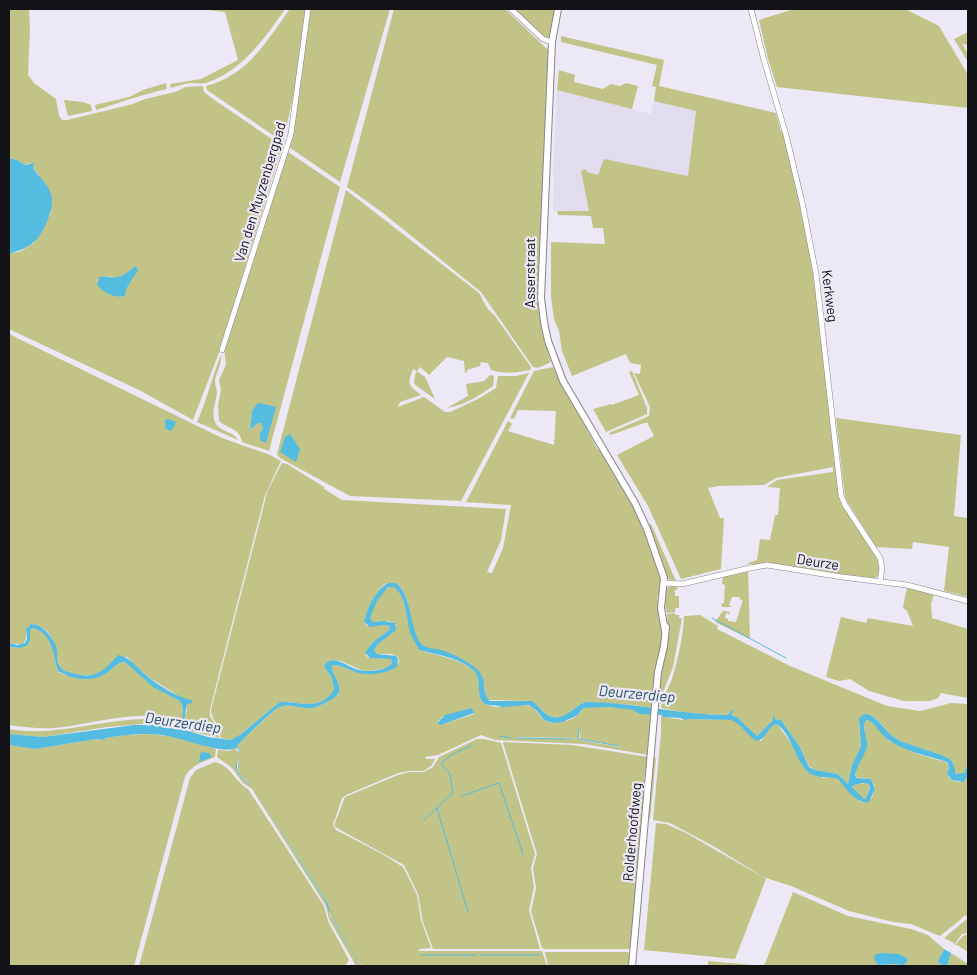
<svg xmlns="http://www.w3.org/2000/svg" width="977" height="975" viewBox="0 0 977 975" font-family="Barlow,sans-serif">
  <rect width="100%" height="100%" fill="#ece8f5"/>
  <path fill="#e2dcef" d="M557 90 651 114 654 101 696 111 688 177 604 159 598 175 587 172 589 211H553L554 176H553Z"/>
  <g fill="#c1c486" fill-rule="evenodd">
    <path d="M9 9H29L30 30 28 75 34 83 56 99 59 116 62 120H67L133 104 145 99 175 92 186 87 203 86 204 92 213 99 282 146 220 350 193 420 141 391 9 329V254L21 251 34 243 51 213 39 175 33 168 34 165 30 163 25 165 17 160 9 158ZM133 268 125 289V296C112 299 104 289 97 281 103 272 113 280 122 276 126 274 130 270 133 268Z"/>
    <path d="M200 9H285C265 38 242 71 206 83 201 84 195 83 190 83 184 84 177 86 171 88L170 84 201 79 238 60 225 12Z"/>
    <path d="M290 9H306L294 93 283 142 207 90 206 86C248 75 266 42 290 9Z"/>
    <path d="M310 9H390L340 182 289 147 297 108Z"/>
    <path d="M394 9H505L549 51 538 284C538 311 542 336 551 362L538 368 533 367 481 292 383 213 347 187Z"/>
    <path d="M514 9H555L549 37 546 39Z"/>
    <path d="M794 9H905L939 26 968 75V108L777 87 768 59 759 20Z"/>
    <path d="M968 32V43L965 45 962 43 968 54V62L954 39Z"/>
    <path d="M561 36 664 60 659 86 776 113 781 132 783 131 798 193 814 273 841 496 880 562 879 575 873 579 749 564 748 563 757 560 760 539 770 540 775 515H778L780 488 767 487 777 480 833 472V467L776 478 764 485 718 486 708 488 720 518H724L721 569 681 579 648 506 617 455 654 436 647 422 611 435 609 433 649 416 650 407 634 373 640 374 641 365 630 363 626 354 572 376 562 351 559 331 554 319 551 297V242L605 244 603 228H593L591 216 558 215 557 211H589L581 171 586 169 587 172 598 175 604 159 688 176 696 111 654 101 656 87 652 86 657 65 561 42Z"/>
    <path d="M559 70 575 75 574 82 603 89 611 84 620 86 626 83 638 86 632 109 557 90Z"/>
    <path d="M166 83 167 89C143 94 120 103 96 110L95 105 129 97 143 90Z"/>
    <path d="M64 100 83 102 91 105 92 111 68 116Z"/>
    <path d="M288 152 340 187 269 451 242 442C240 428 228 429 219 421L218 405 221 390 219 380 226 365 224 347ZM275 407 260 440 263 429 261 423H258L250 430 252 411Z"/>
    <path d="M346 190 479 293 487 308 495 316 531 367 530 370C516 373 504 374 491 370L488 363 481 362 480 366 467 370V372L465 373 464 361 447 357 429 375 420 367 417 371 425 377 435 399 414 384 415 375 417 371 413 369C407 384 408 385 421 395L400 402 398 407 424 397 445 412H450L478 399 496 388 498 376H516L529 373 461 501 350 496 280 458 277 454Z"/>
    <path d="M9 334 222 438 270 455 281 461 265 495 210 709V716L217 727 216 729 183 722 187 710 186 699 180 697 147 676 127 657 116 658C106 679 79 678 61 669 53 651 59 631 33 624 21 628 30 637 23 644H15L9 643Z"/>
    <path d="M221 355C222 365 216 372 215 381 215 385 217 389 217 393 216 402 210 415 216 424 221 432 233 431 238 440L197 422C207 400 212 377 221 355Z"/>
    <path d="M553 367 598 450 601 449 624 488 647 534 661 578 659 595 657 597 660 614 658 615 663 633 654 685 652 708 634 705 585 702C573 707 561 725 546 714 540 710 538 704 532 701L489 700C484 695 485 689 484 683 480 668 466 662 454 655 444 649 427 653 419 642 409 626 412 594 396 583 394 583 389 583 387 583 377 587 366 612 364 622L367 626 383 625 390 626 389 630 372 643 366 652V656L370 658 391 659 392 664 389 667C381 669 373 671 365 671 353 669 332 651 324 666L332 678 334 690C319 712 301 701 280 702L237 737 231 740 220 738C223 727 211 721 211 710L263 509 267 492 282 463 287 464 324 487V489L342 500 506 509 501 540 487 572 492 573 503 548 511 505 466 502 508 421 512 424 508 431 554 445 556 411 518 410 514 419 510 418 534 371Z"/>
    <path d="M632 371 647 408V414L606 432 593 409 611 404 612 405 639 395 629 372Z"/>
    <path d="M490 375 494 376 493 386C480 395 463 406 447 408L468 396 466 384 484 381Z"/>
    <path d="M836 418 961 435 954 516 968 518V597L944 591 949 547 913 542 912 549 876 547 845 498Z"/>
    <path d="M651 524 676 581 668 579 666 577 648 525Z"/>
    <path d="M748 570 750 639 715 622 723 611 730 612V614L726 613 725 618 728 619V621L736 622 743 600 739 599 740 597H732L729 605 732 607H722L721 604 724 603 725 585 722 584 723 577Z"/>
    <path d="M392 586C406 592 407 619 411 632 413 638 416 644 419 650 434 655 469 660 477 675 481 684 476 697 486 704 498 711 516 702 530 706 536 708 538 715 543 719 552 726 571 722 579 714 581 713 581 710 583 708 592 706 628 707 637 711 643 713 645 714 652 714L649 755 584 744 495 740 481 735 438 755 425 757 426 759H435L432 765 424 771H408L398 773 346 795 342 798 334 822 333 818 334 827 336 830 384 855 403 867 417 895 421 920 431 948 419 949V951H542L547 966H362L356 958 361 966H356L329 919 326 906 252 789 243 783 232 768 217 757 218 750 229 751 235 748 239 753 240 750 237 746C241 741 275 709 280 707 299 701 306 717 328 701 331 699 336 697 338 694 344 685 330 673 332 665 343 665 350 671 360 673 371 675 383 672 393 669L399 662 398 657 391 654H377L374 650 378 644 396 626 395 623 388 621 373 622 370 618C372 608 381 589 392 586ZM472 708 474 714 441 725 437 722 442 717ZM578 727 581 739 620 746V747L579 740ZM517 737 572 738 574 739 517 738ZM239 759C235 776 244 776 253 787L328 904 331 916 355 956 330 916 329 907 325 901 253 787C245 781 238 776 235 766Z"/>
    <path d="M670 586 677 587 678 589 675 590V596H679V608H675V612L667 613 664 601 666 590Z"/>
    <path d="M907 587 934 595 931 603 932 618 968 629V698L941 693 938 698 930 701H904L869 691 850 679 839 681 826 677 841 617 866 623 868 618 913 626 907 611 903 608Z"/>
    <path d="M675 613V615H679V618H682L673 667 658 705 661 673 668 630 667 614Z"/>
    <path d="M700 615 718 626 717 629 790 666 887 706 920 711 951 703 968 704V765L964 773 960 775 954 772C954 768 955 764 952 761 949 756 909 745 901 741 886 735 882 719 868 714L862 716 859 724 861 746 852 765 848 784 838 774 815 770 809 766 800 747 781 720 775 719 773 713V720L757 736 737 717 731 715 732 711H730L728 715 693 714 661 708C662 697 668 689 672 679 678 659 683 637 684 616Z"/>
    <path d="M32 628C53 631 53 656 58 671L60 673C77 679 93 683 109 671 114 667 118 662 125 662L153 686 180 701 183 708 182 721C138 708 100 723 55 728 40 729 24 727 9 725V647L18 648 29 644 30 631Z"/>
    <path d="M661 715C667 719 679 718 686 721V719L734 720C745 727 747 736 761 741L772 725 777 724 794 747 801 763 807 771 823 778 831 777 838 779 860 802 872 798 875 787 871 779 855 777 857 768 866 747 864 724 865 720C876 720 882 737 891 742 906 751 930 758 946 762L949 767C944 777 952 782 962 782L968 776V933L962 934 954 945V943L944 938 968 918 965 915 960 920 940 936 911 924 893 922 849 911 791 886 763 877 715 847 670 823 653 820 661 733Z"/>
    <path d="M144 719 167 721 211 731H218L219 738 185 730 183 726 180 725 177 728 143 724 107 727 43 737 9 734V729C54 737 99 720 144 719Z"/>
    <path d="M152 734 181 738 216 749 215 757C205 761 191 765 185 777L134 966H9V747L10 745 35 749 97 739 103 740 105 738 125 735Z"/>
    <path d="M477 739H484L501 743 535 854 531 868 534 887 529 910 540 949H433L423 922 418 894 404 865 335 827V823L345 797 398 775 409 772H424L433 767 439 757Z"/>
    <path d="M504 742 572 745 648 757 644 778V801L631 947 629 949H544L542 948 531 911 536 888 533 868 537 854 503 743Z"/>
    <path d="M653 757 656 758 650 819 648 817Z"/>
    <path d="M215 762C232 767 235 782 248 789L324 906 328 921 349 960 345 966H139L190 778 196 770Z"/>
    <path d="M866 783 870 785 866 798 863 799 852 787 854 785Z"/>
    <path d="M656 823 666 824 686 833 766 879 735 959 644 950Z"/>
    <path d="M793 892 848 916 911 929 928 935 944 949 938 961 942 966H708V961L764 966ZM880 954H899L907 958 903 965 892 964 878 965Z"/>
    <path d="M964 935H968V952L957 945H955Z"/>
    <path d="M545 952H628L630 955 629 966H548Z"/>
    <path d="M951 953 968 964V966H947Z"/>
  </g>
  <g fill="#54bce0" fill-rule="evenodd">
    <path d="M9 158 17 160 25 165 34 163 33 168C39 177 48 184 51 194 56 207 43 235 33 243 26 249 17 251 9 254Z"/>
    <path d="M136 266 138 270 126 289 125 296C115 299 103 292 97 285L99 277C106 275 114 279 121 276 126 274 131 269 136 266Z"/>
    <path d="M260 403 276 407 266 443 260 440V433L263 429 261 423H258L250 430 252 411 257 404Z"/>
    <path d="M168 419 176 422 173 429 170 431 165 428V420Z"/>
    <path d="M290 434 300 449 296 462 280 452 285 437Z"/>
    <path d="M388 583H396C411 594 410 623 418 639 423 649 431 648 441 650 448 652 455 655 462 659 468 663 479 668 482 676 486 684 482 694 490 701H532C538 704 540 710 546 714 561 725 573 707 585 702 633 702 680 715 728 715L731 710 733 711 731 715 737 717 757 736 773 720V713L775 719 781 720 800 747 809 767 815 770 838 774 848 784 852 765 861 746 859 719 862 715 868 714C881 719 885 733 897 739 907 745 947 755 951 760 955 764 954 770 956 774L964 773 968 765V776L963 782 952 780 947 774 949 767 947 762C927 755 903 752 886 738 878 732 876 722 866 720 861 727 868 738 867 747 864 757 857 765 855 776L857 778 871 779 875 789 869 802C855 804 846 788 838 779 829 776 820 779 811 774 796 766 793 734 776 724 767 727 767 739 757 741 747 736 742 724 731 720L686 719V721L681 718 663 717 662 715 640 714 633 710 609 707 583 708 578 715 563 722 554 723 544 720 536 710 529 705 502 707C497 704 490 707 484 703 475 695 483 679 473 670 458 657 437 655 419 650 416 644 412 638 410 632 406 616 407 598 394 587H388L377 601 370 618 373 622 384 621 395 623 396 630 378 644 374 650 377 654 396 656 398 659 397 667C387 673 370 676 358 673 349 670 342 665 332 665 330 673 344 685 338 694 336 697 331 700 328 701 305 717 298 701 280 707 274 709 241 741 237 746 244 755 236 758 237 767 238 776 248 781 253 787L328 904 331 916 359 962 361 966 332 919 325 901 253 787C245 781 238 776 235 766L240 755 238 749 235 748C224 755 182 738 167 736 147 732 126 735 105 738L104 740 97 739 35 749 9 745V734L43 737 134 725H152L177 728 180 725 183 726 185 730 208 737 231 740 241 734 280 702C301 701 319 712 334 690L332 678 324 666C332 653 346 666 356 669 367 673 383 671 392 664L391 659 370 658 366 654V651L373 642 389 630 390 626 383 625 370 627 364 622C367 609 375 590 388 583ZM863 783 869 784 870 787 866 798 864 799 852 787 854 785Z"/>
    <path d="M31 624C42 624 52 636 56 646 58 652 56 663 61 668 63 671 69 672 72 673 95 680 104 671 118 655 131 657 138 669 147 676 158 685 178 698 192 700V703L187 704 184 721 182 720 183 708 180 701 153 687 125 662C118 662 114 667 108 672 92 683 74 680 58 671 53 656 53 632 32 628L30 631V640L28 645 20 648 9 647V643L17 645 25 643 27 639 26 629Z"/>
    <path d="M472 708 474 713 441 725 437 723 445 715Z"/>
    <path d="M201 752 209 753 212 757 199 762Z"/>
    <path d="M944 949 951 953 947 966H942L938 961Z"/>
    <path d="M880 953 899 954 907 958V962L903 965 892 964 878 965 874 959 875 955Z"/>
  </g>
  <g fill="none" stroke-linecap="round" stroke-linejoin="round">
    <g stroke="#54bce0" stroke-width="1">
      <path d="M712 618 786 658"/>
      <path d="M578 728 579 739 619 746"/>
      <path d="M499 736 511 738"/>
      <path d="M517 738 572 739"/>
      <path d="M462 796 499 783 523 854"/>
      <path d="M423 821 437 808"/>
      <path d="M468 912 437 808 453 793 450 774 441 763 451 755 472 745"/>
      <path d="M421 955H476"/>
      <path d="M480 955H539"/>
    </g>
    <g stroke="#88848f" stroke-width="6">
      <g id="minor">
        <path d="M511 9 543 39 552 42"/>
        <path d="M751 9 764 60 786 135 802 202 816 274 841 495 845 505 880 558 882 568 880 582"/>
        <path d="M222 350 291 134 308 9"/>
        <path d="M664 583 682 584 750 568 767 565 842 577 907 585 968 601"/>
      </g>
    </g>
    <g stroke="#88848f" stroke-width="8">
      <g id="major">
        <path d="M558 9 552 42 541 298 544 322 548 341 563 381 635 503 647 529 664 578 661 608 665 631"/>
        <path d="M632 966 658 672 664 646 666 627"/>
      </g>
    </g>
    <use href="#minor" stroke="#fff" stroke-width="5"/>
    <use href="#major" stroke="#fff" stroke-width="6"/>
  </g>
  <g text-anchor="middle" stroke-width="4.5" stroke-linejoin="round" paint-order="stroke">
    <g font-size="14" fill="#131216" stroke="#ece8f5">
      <text transform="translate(260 192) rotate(-73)" y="5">Van den Muyzenbergpad</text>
      <text transform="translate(530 273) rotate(-90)" y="5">Asserstraat</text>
      <text transform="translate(830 296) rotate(83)" y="5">Kerkweg</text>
      <text transform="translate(818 562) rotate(9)" y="5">Deurze</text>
      <text transform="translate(632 832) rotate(-85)" y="5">Rolderhoofdweg</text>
    </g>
    <g font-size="15" font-style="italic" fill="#245060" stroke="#ece8f5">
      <text transform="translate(637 694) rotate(5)" y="5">Deurzerdiep</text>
      <text transform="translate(183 723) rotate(8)" y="5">Deurzerdiep</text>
    </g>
  </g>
  <rect width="977" height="975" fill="none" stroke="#131216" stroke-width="20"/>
</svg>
